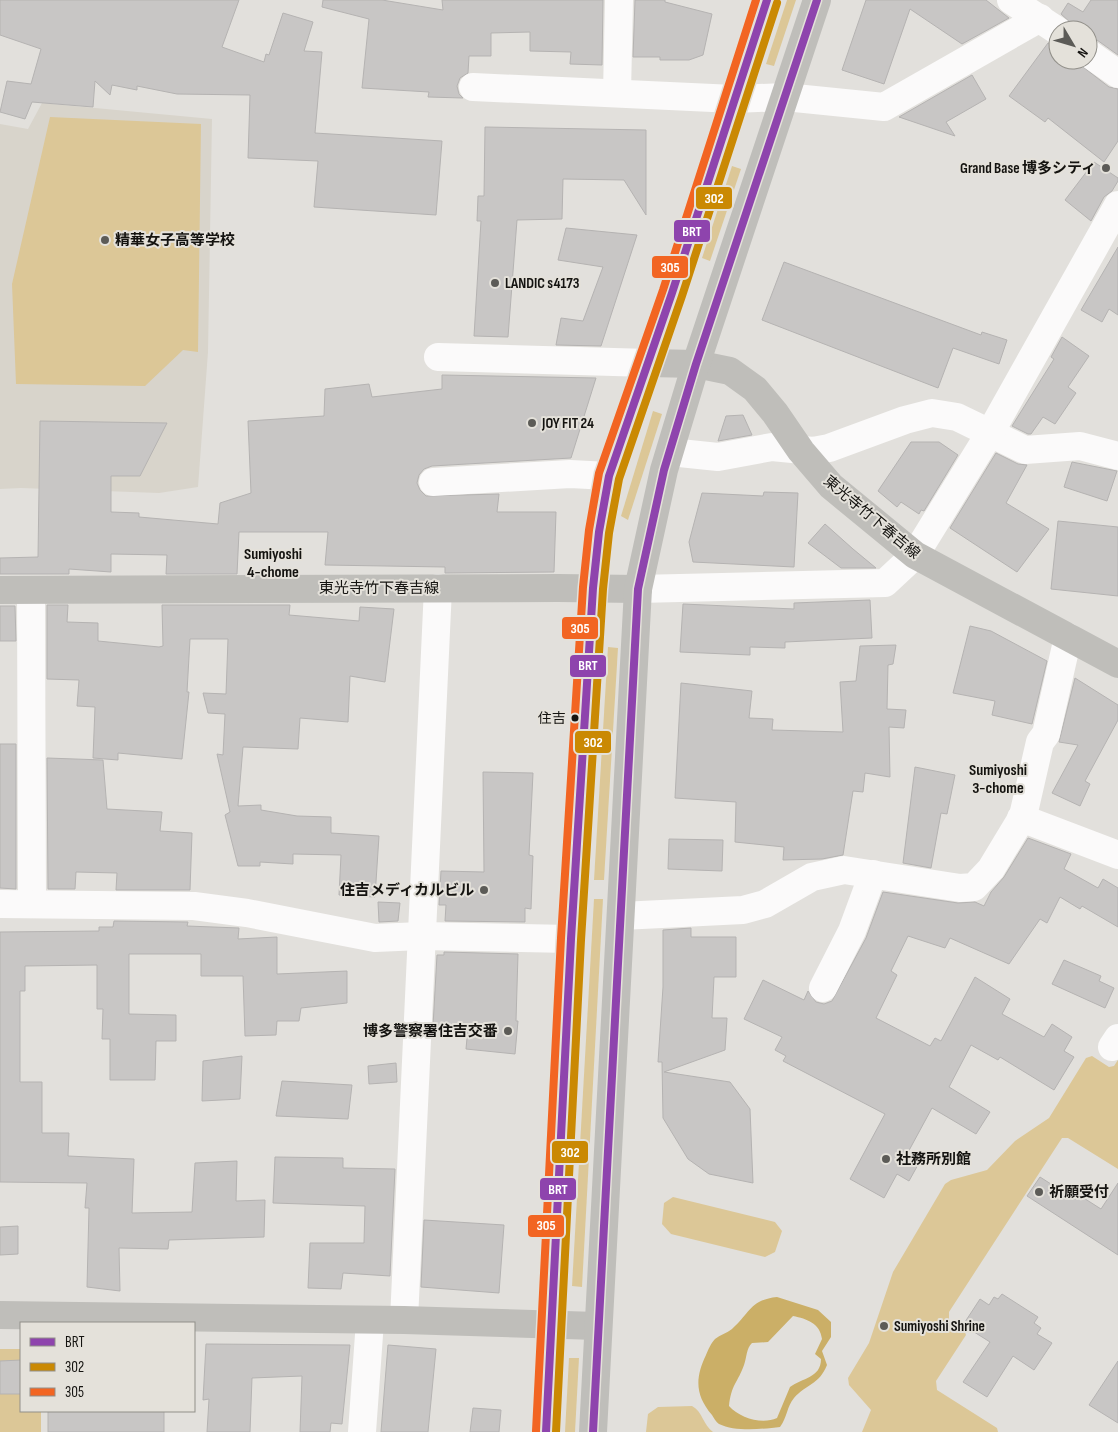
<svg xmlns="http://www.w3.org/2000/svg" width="1118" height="1432" viewBox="0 0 1118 1432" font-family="'Sofia Sans Condensed','Noto Sans JP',sans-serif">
  <rect width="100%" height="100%" fill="#e2e0dc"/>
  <path fill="#d8d4cb" d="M42 103 212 119 208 352 198 487 159 493 21 488 0 489V124L28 129Z"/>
  <g fill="#dcc797">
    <path d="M787 0H796L774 66 766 64Z"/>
    <path d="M50 117 201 124 198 352 183 350 145 386 16 384 12 284Z"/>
    <path d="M732 166 741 169 710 261 702 258Z"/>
    <path d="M653 411 662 414 628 520 621 516Z"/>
    <path d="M608 647 618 648 604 880H594Z"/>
    <path d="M594 899H603L582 1287 572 1286Z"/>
    <path d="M1092 1056 1109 1067 1114 1066 1118 1060V1169L1068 1138H1062L949 1312V1320L964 1330 966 1335 936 1381 937 1390 997 1428 998 1432H862L871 1410 849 1385 848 1378 869 1343 893 1272 945 1184 951 1180 987 1170 1015 1141 1049 1118 1086 1058Z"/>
    <path d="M673 1197 775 1222 782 1231 775 1252 765 1257 671 1234 662 1224 664 1203Z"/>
    <path d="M0 1349H21V1411H41V1432H0Z"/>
    <path d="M569 1358H579L575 1432H565Z"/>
    <path d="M692 1406C703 1412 703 1425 713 1432H646L648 1414 658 1407Z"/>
  </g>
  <path fill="#cbaf67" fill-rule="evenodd" d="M777 1297 818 1310 831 1322V1337L822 1351 827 1365C819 1385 806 1384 794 1398 787 1406 787 1418 780 1427 763 1429 735 1432 719 1424 716 1422 714 1418 712 1415 695 1395 695 1378 706 1355 708 1350 711 1343 715 1339 720 1335 727 1333 732 1329 750 1313 750 1300 777 1297ZM793 1316C807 1319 820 1323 822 1339L815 1354 821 1359C821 1378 802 1378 790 1387L777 1418C762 1425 740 1418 729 1406 731 1385 738 1382 744 1365 747 1357 746 1349 752 1343L768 1342Z"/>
  <g fill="#c8c6c5" stroke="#b5b3b2">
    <path d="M0 0H239L222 47 264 62 266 54 269 55 283 13 313 22 304 51 322 52 315 133 442 141 436 215 314 207 318 161 248 158 250 95 177 94 137 86V90L112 85 110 95 95 81 93 107 32 102 25 119 0 112 7 81 31 84 41 49 0 35Z"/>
    <path d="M323 0H382L443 10 442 0H603L602 65 570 64 571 52 530 51V32L491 33V56H469L468 73 460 78 457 86 459 94 463 98 428 97 429 92 362 88 369 19 322 7Z"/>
    <path d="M635 0H665V2L712 14 703 55 689 60H660V57H633Z"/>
    <path d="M866 0H986L1009 18 962 44 910 9 884 84 842 70Z"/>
    <path d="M1091 0H1118V55L1097 40 1088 38V30H1073L1072 24 1061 14 1068 3 1083 12Z"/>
    <path d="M1048 43 1058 46V60H1074L1109 87 1118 89V141L1104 162 1048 118 1045 122 1009 96Z"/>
    <path d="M972 75 986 99 946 122 955 136 899 117Z"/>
    <path d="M485 127 646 130V215L624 180 563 179 562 219 517 220 508 337 474 336 481 221H477L478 196H484Z"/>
    <path d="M1094 162 1118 178V181L1112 191 1104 197 1091 221 1065 200Z"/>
    <path d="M566 228 637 235 601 346 556 345 561 318 583 321 603 267 558 260Z"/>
    <path d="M1118 247V315L1109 309 1102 322 1081 310Z"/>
    <path d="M784 262 981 335 982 332 1007 340 999 364 953 348 938 388 762 320Z"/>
    <path d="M1062 337 1089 356 1068 387 1076 393 1055 424 1043 417 1031 434H1028L1012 426 1054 359 1051 357Z"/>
    <path d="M442 375 596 378 571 458 432 466 424 469 419 475 417 483 420 490 426 496 499 494 497 512H556L554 572 445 573V567L325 565 328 532H239L237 574H166L167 555 111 554V572L69 569V574H0V558L38 557 40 421 167 423 140 476H111V512L139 513V517L218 524 220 503 251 493 248 421 324 416 325 389 369 384 372 397 442 389Z"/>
    <path d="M743 415 752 435 718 441 726 416Z"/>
    <path d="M911 442H939L958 455 924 511 921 510 919 514 901 502 897 507 878 491Z"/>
    <path d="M996 453 1018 464 1027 465 1006 503 1049 529 1017 572 950 528Z"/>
    <path d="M1072 462 1117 471 1107 501 1064 487Z"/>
    <path d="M764 492 798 493 794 567 693 562 689 542 702 493 763 496Z"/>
    <path d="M1058 521 1118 527V596L1051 589Z"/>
    <path d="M825 524 853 549 876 568H841L808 543Z"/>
    <path d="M870 600 872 638 785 642V648L750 647V655L680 652 683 604 794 609V603Z"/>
    <path d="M47 605H68L67 622 98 623V641L159 647 163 646 162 605H290L289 615 359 621 360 607 394 609 385 682 350 676 348 722 300 718 298 749 243 747 238 806 261 805V810L297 816 331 817V833L379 836 375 897 339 895 341 855 293 854V864L260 862V866H238L225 815 230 812 217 754 223 755 225 714 208 713 203 693 226 694 228 639H190L187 692H189L182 759 118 753V760L93 758 95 707 77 706 79 680 47 679Z"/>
    <path d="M0 606H15L16 641H0Z"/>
    <path d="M970 626 991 631 1047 661 1032 724 992 715 995 701 953 693Z"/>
    <path d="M896 645 893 664 888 665 887 709 906 710 904 728 889 727 890 777 865 773 863 792 853 791 843 855 822 859 783 860 784 847 735 842 736 802 675 798 681 683 752 691 749 718 773 719 772 730 843 732 840 682 856 681 860 646Z"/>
    <path d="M1075 678 1118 705V720L1085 781 1090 784 1080 806 1052 793 1078 745 1059 742Z"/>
    <path d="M0 744H16V889L0 888Z"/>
    <path d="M47 758 103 760 107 809 162 812 160 831 192 833 190 890H116L117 873 76 872 75 889H48Z"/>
    <path d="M915 767 955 775 947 814 941 813 931 868 903 863Z"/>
    <path d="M483 772 533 773 529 855 533 856 531 909 525 908V922L445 921 446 905H439L441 871 484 872Z"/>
    <path d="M1028 838 1071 854 1064 869 1098 888 1103 879 1118 888V927L1082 906 1080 909 1060 897 1047 923 1040 919 1009 964 950 938 945 948 908 936 891 971 897 975 876 1018 930 1046 935 1038 941 1041 975 977 1010 999 1002 1014 1044 1037 1052 1024 1072 1037 1064 1051 1074 1057 1054 1090 1000 1057 998 1060 971 1045 949 1087 990 1112 976 1134 932 1108 906 1156 919 1163 909 1181 897 1174 884 1198 850 1179 885 1114 783 1061 786 1056 775 1050 782 1037 744 1019 763 980 804 1000 808 991 816 1002 824 1004 832 1001 866 938 883 892 958 903 975 902 984 906 991 892 1004 877Z"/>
    <path d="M669 839 723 840 722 871 668 869Z"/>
    <path d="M378 902 400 903 398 921 379 922Z"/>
    <path d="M114 921 188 922 187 926 239 928 238 939 277 937V974L347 971V1003L301 1008 299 1021H277L276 1035 245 1036 243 976H201V954H129V1014L176 1015V1041H156L155 1080H110V1039H102L103 1009H97V965L25 966V991H20V1082H42V1133H69L68 1156 134 1159 132 1213 192 1212 195 1163 237 1161 236 1201 265 1200 264 1237 169 1240 168 1249 119 1248 120 1291 87 1287 89 1208H85L87 1183 0 1182V932L99 931V927H113Z"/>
    <path d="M691 928V937H736V977H714L712 1018H727L725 1050 664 1072 730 1082 750 1109 753 1183 709 1174 688 1159 663 1118 662 1062H658L663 987V930Z"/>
    <path d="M444 952 518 954 516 1021H518L515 1054 466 1049 468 1027 433 1026 437 955H444Z"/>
    <path d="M1064 960 1101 976 1099 981 1114 988 1105 1008 1052 984Z"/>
    <path d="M242 1056 240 1099 202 1101 203 1061Z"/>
    <path d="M396 1063 397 1082 369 1084 368 1066Z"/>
    <path d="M282 1081 352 1085 348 1119 276 1116Z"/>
    <path d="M275 1157 343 1158V1168L395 1169 390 1276 343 1273 341 1289 308 1288 310 1243H364L365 1206 273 1203Z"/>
    <path d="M1040 1177 1065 1193 1068 1188 1101 1209 1118 1183V1255L1027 1196Z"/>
    <path d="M424 1220 504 1225 499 1293 421 1287Z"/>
    <path d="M18 1226V1254L0 1255V1227Z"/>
    <path d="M1002 1294 1038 1317 1034 1323 1041 1328 1037 1334 1052 1343 1034 1370 1013 1356 987 1397 963 1382 990 1342 963 1325 980 1299 989 1305 994 1297 998 1299Z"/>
    <path d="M206 1344 350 1345 342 1424 331 1423 330 1432H300L302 1376 252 1378 250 1432H207L209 1399 203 1400Z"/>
    <path d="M388 1345 436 1349 428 1432H381Z"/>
    <path d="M21 1360V1394H0V1361Z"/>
    <path d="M1118 1361V1423L1089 1405Z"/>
    <path d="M473 1408 501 1410 499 1432H470Z"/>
    <rect x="48" y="1411" width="116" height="21"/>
  </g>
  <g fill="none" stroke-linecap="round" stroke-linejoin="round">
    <g stroke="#fbfafa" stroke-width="28">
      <path d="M1011 0 1058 31"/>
      <path d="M1088 53 1118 74"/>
      <path d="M473 87 734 99 785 97 884 107 1040 18"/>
      <path d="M617 93 619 0"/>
      <path d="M438 357 649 363"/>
      <path d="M670 452 718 457 772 447 813 451 829 448 905 420 932 413 957 417 1025 450 1080 446 1118 456"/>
      <path d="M433 482 570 474 609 476"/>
      <path d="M638 589 885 583 915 555 990 433 1118 205"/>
      <path d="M31 590 32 904"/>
      <path d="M1021 818 1118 855"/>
      <path d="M0 904 194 906 247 913 375 938 421 936 571 939"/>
      <path d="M621 916 743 910 765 904 812 877 844 870 960 888 974 887 991 869 1023 816 1040 742 1046 734 1068 637"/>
      <path d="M823 988 852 931 873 874"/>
      <path d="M1112 1047 1118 1038"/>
      <path d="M404 1320 438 588"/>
      <path d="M362 1432 370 1321"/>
    </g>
    <g stroke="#bfbeba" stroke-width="28">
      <path d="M649 363 696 364 730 371 755 389 775 413 801 451 831 486 915 555 1118 664"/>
      <path d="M0 590 558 588 638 589"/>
      <path d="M0 1315 404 1320 597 1326"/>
      <path d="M546 1432 571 939 593 588 599 532 609 476 672 293 767 0"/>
      <path d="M593 1432 638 589 664 470 696 364 817 0"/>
    </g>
    <g stroke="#e4e1da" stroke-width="11">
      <g id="bus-1">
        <path d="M546 1432 571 939 593 588 599 532 609 476 672 293 767 0"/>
        <path d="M593 1432 638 589 664 470 696 364 817 0"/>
      </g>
    </g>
    <g stroke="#e4e1da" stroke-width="11">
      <path id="bus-2" d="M556 1432 581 940 603 589 609 533 619 479 682 296 777 3"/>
    </g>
    <g stroke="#e4e1da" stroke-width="11">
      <path id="bus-3" d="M536 1431 561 938 583 587 589 530 599 473 663 290 756 0"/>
    </g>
    <use href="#bus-1" stroke="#8e44ad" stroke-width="8"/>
    <use href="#bus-2" stroke="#ca8903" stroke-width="8"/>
    <use href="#bus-3" stroke="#f26522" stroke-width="8"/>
  </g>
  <g fill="#5c5b57" stroke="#e4e1da" stroke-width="2">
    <circle cx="1106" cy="168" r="5"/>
    <circle cx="105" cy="240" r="5"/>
    <circle cx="495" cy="283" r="5"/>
    <circle cx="532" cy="423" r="5"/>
    <circle cx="484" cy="890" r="5"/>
    <circle cx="508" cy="1031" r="5"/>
    <circle cx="886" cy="1159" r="5"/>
    <circle cx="1039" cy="1192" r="5"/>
    <circle cx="884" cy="1326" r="5"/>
  </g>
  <circle fill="#141310" stroke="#e4e1da" stroke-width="2" cx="575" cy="718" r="4.5"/>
  <g text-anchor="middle" stroke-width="4" stroke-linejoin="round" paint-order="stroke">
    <g font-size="14" fill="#141310" stroke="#e4e1da" text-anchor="end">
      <text x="566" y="723">住吉</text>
    </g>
    <g font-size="15" font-weight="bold" fill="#141310" stroke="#e4e1da" text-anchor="start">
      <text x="1096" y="173" text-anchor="end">Grand Base 博多シティ</text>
      <text x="115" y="245">精華女子高等学校</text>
      <text x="505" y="288">LANDIC s4173</text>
      <text x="542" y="428">JOY FIT 24</text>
      <text x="474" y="895" text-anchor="end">住吉メディカルビル</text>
      <text x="498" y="1036" text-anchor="end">博多警察署住吉交番</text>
      <text x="896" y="1164">社務所別館</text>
      <text x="1049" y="1197">祈願受付</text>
      <text x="894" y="1331">Sumiyoshi Shrine</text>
    </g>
    <g font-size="15" fill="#141310" stroke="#e4e1da">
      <text transform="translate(872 517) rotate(40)" y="5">東光寺竹下春吉線</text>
      <text x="379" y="593">東光寺竹下春吉線</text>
    </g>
    <g font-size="16" font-weight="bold" fill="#141310" stroke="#e4e1da">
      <text x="273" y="559">Sumiyoshi<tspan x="273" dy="18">4-chome</tspan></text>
      <text x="998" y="775">Sumiyoshi<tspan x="998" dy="18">3-chome</tspan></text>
    </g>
  </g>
  <g stroke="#e4e1da" stroke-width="2">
    <rect x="695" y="186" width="38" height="24" rx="5" fill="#ca8903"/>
    <rect x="673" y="219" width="38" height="24" rx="5" fill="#8e44ad"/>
    <rect x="651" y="255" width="38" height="24" rx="5" fill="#f26522"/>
    <rect x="561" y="616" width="38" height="24" rx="5" fill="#f26522"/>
    <rect x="569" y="654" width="38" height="24" rx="5" fill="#8e44ad"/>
    <rect x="574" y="730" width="38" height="24" rx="5" fill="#ca8903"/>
    <rect x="551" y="1140" width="38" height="24" rx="5" fill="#ca8903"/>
    <rect x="539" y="1177" width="38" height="24" rx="5" fill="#8e44ad"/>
    <rect x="527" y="1214" width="38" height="24" rx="5" fill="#f26522"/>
  </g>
  <g font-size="14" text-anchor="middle" font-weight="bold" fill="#fff">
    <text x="714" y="203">302</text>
    <text x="692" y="236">BRT</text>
    <text x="670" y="272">305</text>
    <text x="580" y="633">305</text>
    <text x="588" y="670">BRT</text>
    <text x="593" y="747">302</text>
    <text x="570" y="1157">302</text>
    <text x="558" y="1194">BRT</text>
    <text x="546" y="1230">305</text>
  </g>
  <rect x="20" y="1322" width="175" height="90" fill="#e4e1da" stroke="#918f89"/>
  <rect x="30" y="1338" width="25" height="8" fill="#8e44ad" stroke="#918f89"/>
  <text x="65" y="1347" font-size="15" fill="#141310">BRT</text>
  <rect x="30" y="1363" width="25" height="8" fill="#ca8903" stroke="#918f89"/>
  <text x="65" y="1372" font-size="15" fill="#141310">302</text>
  <rect x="30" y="1388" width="25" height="8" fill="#f26522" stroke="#918f89"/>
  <text x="65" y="1397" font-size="15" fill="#141310">305</text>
  <g transform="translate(1073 45) rotate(128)"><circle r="24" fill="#e4e1da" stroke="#918f89"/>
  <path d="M0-4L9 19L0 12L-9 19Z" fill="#5c5b57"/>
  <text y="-8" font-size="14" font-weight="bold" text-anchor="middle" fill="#141310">N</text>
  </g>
</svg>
